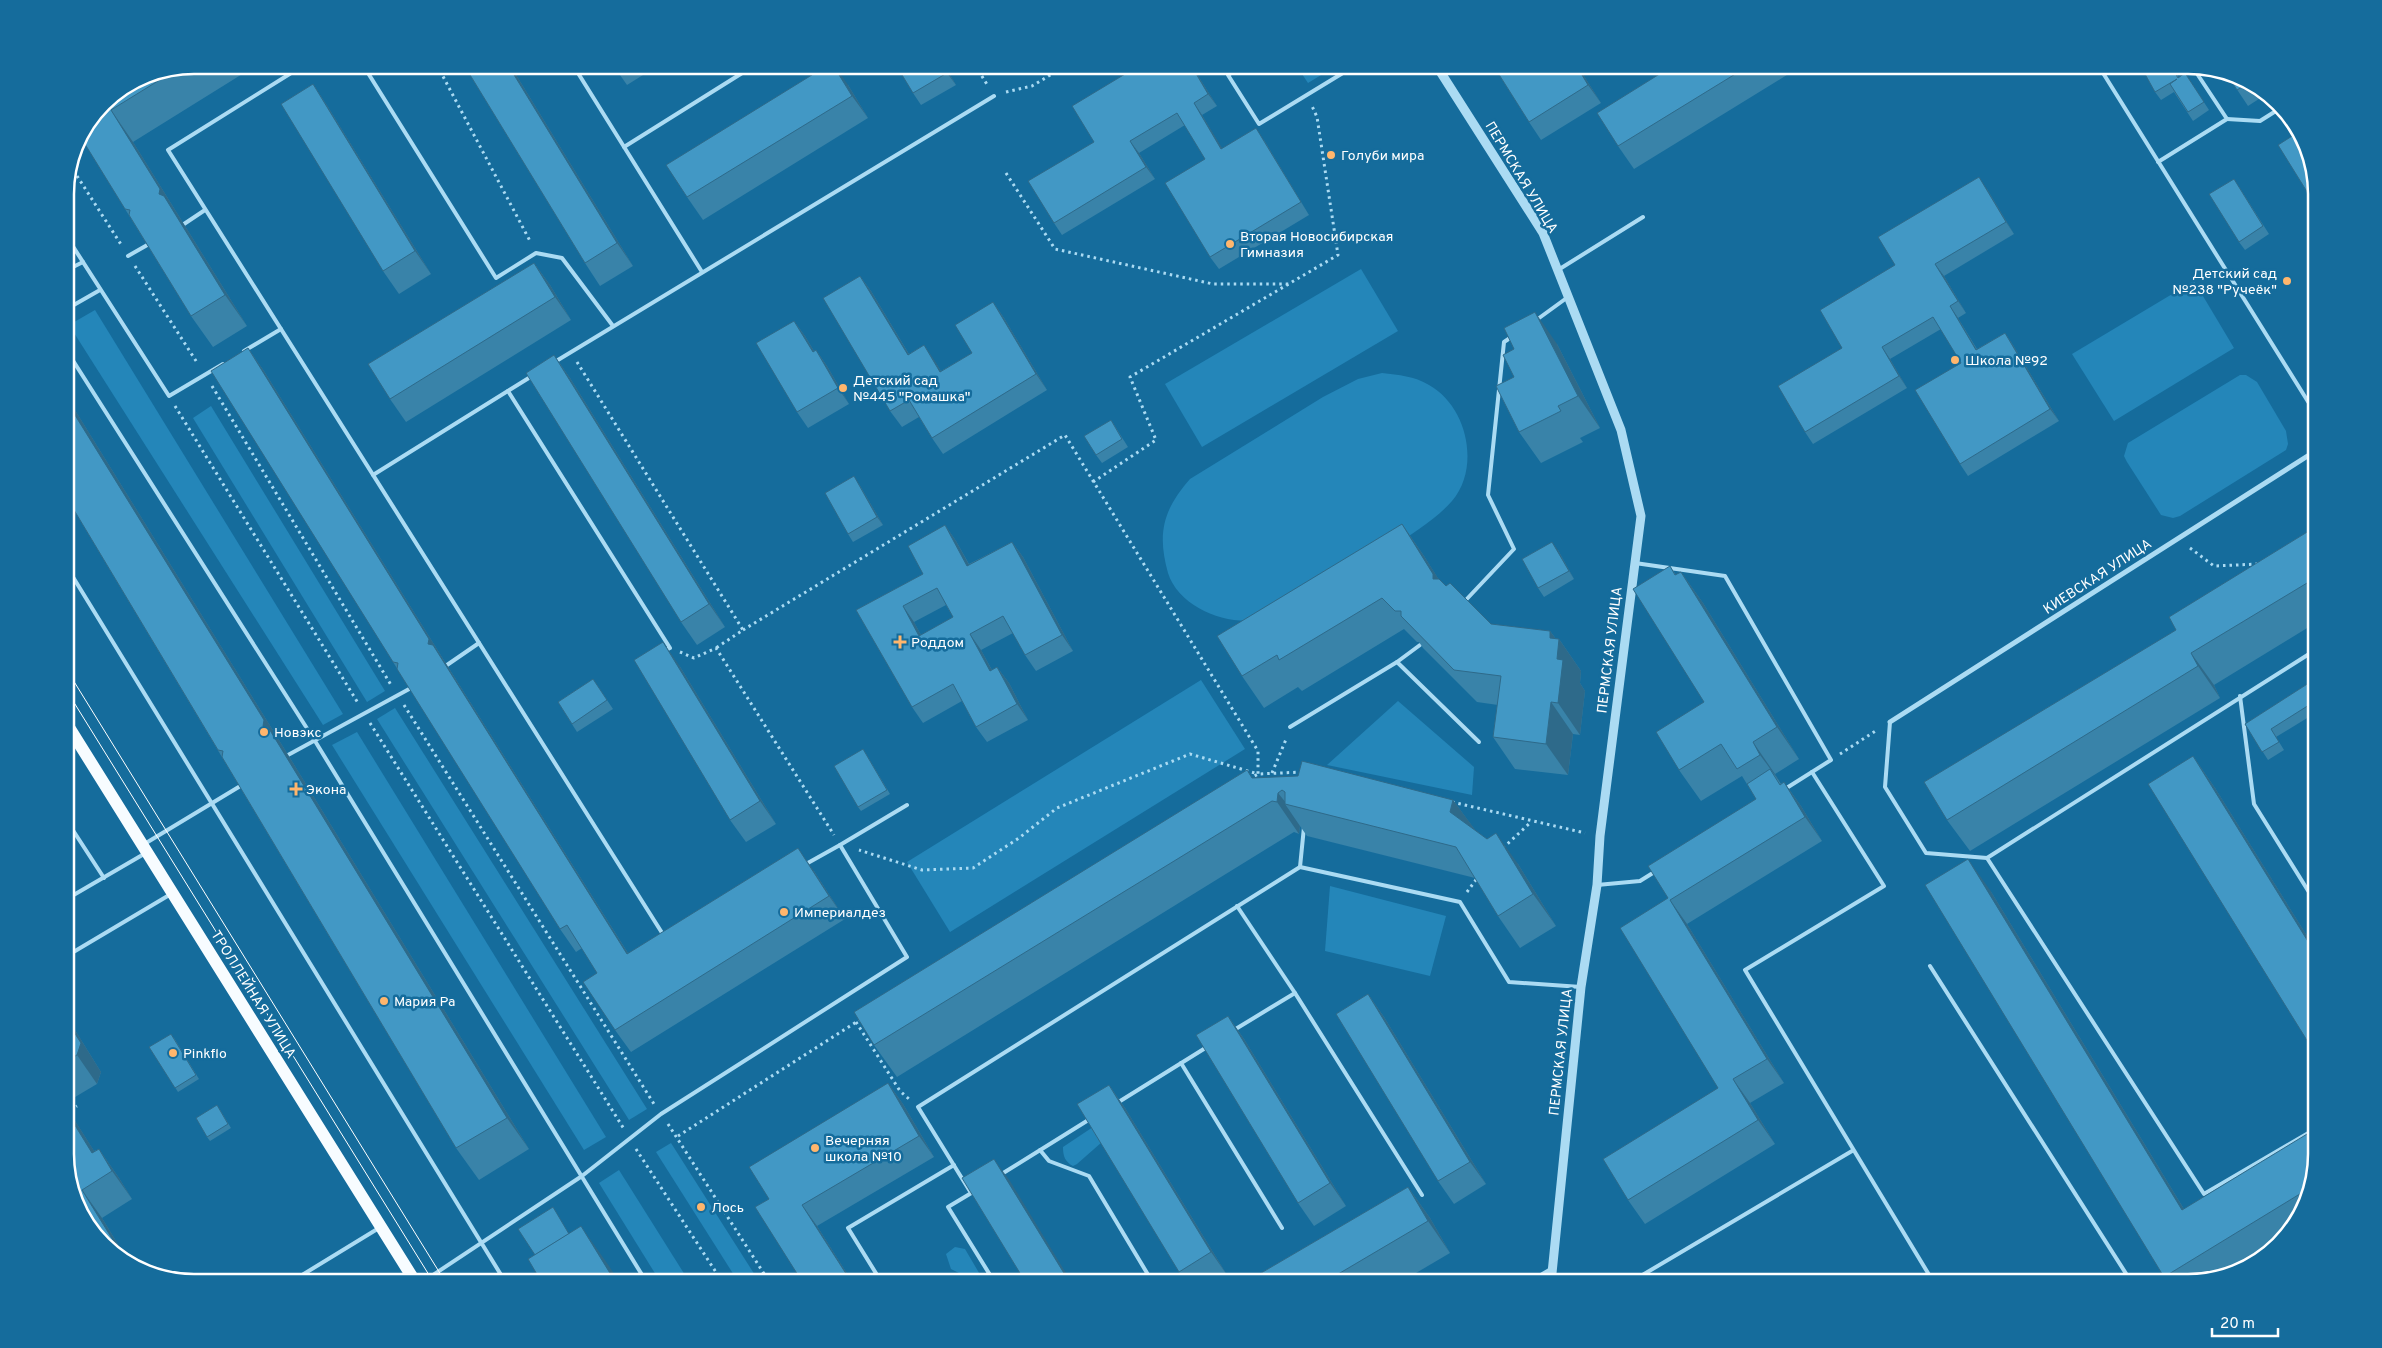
<svg xmlns="http://www.w3.org/2000/svg" width="2382" height="1348" viewBox="0 0 2382 1348" font-family="Overpass,sans-serif">
  <rect width="100%" height="100%" fill="#156c9c"/>
  <g fill="#2486b9">
    <path d="M1296 65H1335L1336 66 1308 83Z"/>
    <path d="M1361 269 1398 331 1202 447 1165 384Z"/>
    <path d="M2194 281 2234 348 2114 421 2072 354Z"/>
    <path d="M95 310 343 714 323 725 69 325Z"/>
    <path d="M1382 373C1399 375 1414 376 1429 385 1467 406 1481 467 1452 501 1424 533 1363 562 1325 584 1306 596 1284 613 1262 619 1229 627 1179 608 1168 573 1157 533 1163 510 1190 479L1323 397 1358 379Z"/>
    <path d="M2240 375H2246L2257 382 2286 431 2288 444 2286 450 2180 516 2173 518 2161 515 2127 462 2124 456 2128 443Z"/>
    <path d="M211 406 385 691 367 702 193 418Z"/>
    <path d="M1201 680 1245 749 950 932 907 862Z"/>
    <path d="M1398 701 1474 767 1472 795 1327 765Z"/>
    <path d="M395 708 647 1109 629 1120 377 719Z"/>
    <path d="M357 732 606 1137 584 1150 332 745Z"/>
    <path d="M1330 886 1446 916 1430 976 1325 951Z"/>
    <path d="M1093 1127 1102 1142 1077 1164 1073 1166C1065 1162 1063 1156 1063 1147Z"/>
    <path d="M671 1143 760 1283H739L656 1152Z"/>
    <path d="M619 1170 690 1283H661L599 1183Z"/>
    <path d="M955 1247 965 1249 985 1283H972L967 1277 951 1269 946 1254Z"/>
  </g>
  <g fill="none" stroke-linecap="round" stroke-linejoin="round">
    <g stroke="#abdbf3" stroke-width="3" stroke-dasharray="2.5 4" stroke-linecap="butt">
      <path d="M437 65 530 241"/>
      <path d="M975 65 988 86"/>
      <path d="M1006 92 1032 86 1067 65"/>
      <path d="M70 165 122 246"/>
      <path d="M1006 173 1055 249 1213 284H1289"/>
      <path d="M135 266 198 364"/>
      <path d="M577 362 743 630 716 648"/>
      <path d="M212 386 391 685"/>
      <path d="M175 406 358 703"/>
      <path d="M1093 482 1156 440 1130 377 1338 255 1317 117 1312 106"/>
      <path d="M2190 548 2214 566 2258 564"/>
      <path d="M743 630 1065 435 1258 751V774L1190 754 1057 808 1019 838 973 868 922 870 859 850"/>
      <path d="M680 652 694 658 716 648 834 835"/>
      <path d="M404 705 654 1104"/>
      <path d="M370 723 624 1129"/>
      <path d="M1840 754 1877 730"/>
      <path d="M1272 773 1287 737"/>
      <path d="M1249 779 1258 774 1302 772"/>
      <path d="M1452 802 1585 833"/>
      <path d="M1503 848 1531 822"/>
      <path d="M1467 892 1478 877"/>
      <path d="M856 1022 900 1091 909 1099"/>
      <path d="M65 1113 77 1106"/>
      <path d="M668 1124 770 1283"/>
      <path d="M678 1136 861 1019"/>
      <path d="M636 1149 723 1283"/>
    </g>
    <g stroke="#abdbf3" stroke-width="4">
      <path d="M304 65 168 150 664 936"/>
      <path d="M363 65 496 278 536 253 562 258 613 326"/>
      <path d="M573 65 702 272"/>
      <path d="M1243 65 1228 75 1259 124 1356 65"/>
      <path d="M2098 65 2317 416"/>
      <path d="M2227 119 2260 121 2279 109"/>
      <path d="M624 147 755 65"/>
      <path d="M2158 162 2227 119 2192 66"/>
      <path d="M184 224 205 210"/>
      <path d="M65 234 169 396 223 364"/>
      <path d="M128 256 149 244"/>
      <path d="M1558 270 1643 217"/>
      <path d="M65 271 83 262"/>
      <path d="M65 310 100 290"/>
      <path d="M1535 321 1568 297"/>
      <path d="M65 348 315 741 647 1283"/>
      <path d="M244 351 281 329"/>
      <path d="M553 363 994 96"/>
      <path d="M508 391 670 648 664 651"/>
      <path d="M373 475 532 376"/>
      <path d="M1635 563 1725 576 1831 760 1785 789"/>
      <path d="M65 564 506 1283"/>
      <path d="M1464 602 1514 549 1488 495 1504 342 1513 336"/>
      <path d="M1397 662 1420 645"/>
      <path d="M447 665 479 643"/>
      <path d="M2240 696 2254 804 2317 905"/>
      <path d="M1890 722 1885 787 1926 853 1987 858 2317 649"/>
      <path d="M1290 727 1397 662 1479 742"/>
      <path d="M288 755 411 688"/>
      <path d="M1812 772 1884 886 1745 970 1934 1283"/>
      <path d="M65 818 104 878"/>
      <path d="M146 843 242 785"/>
      <path d="M1987 858 2204 1194 2317 1128"/>
      <path d="M806 864 840 845"/>
      <path d="M1300 867 1304 827"/>
      <path d="M1597 885 1640 881 1656 871"/>
      <path d="M65 900 144 854"/>
      <path d="M65 957 171 894"/>
      <path d="M1930 966 2132 1283"/>
      <path d="M1295 993 1422 1195"/>
      <path d="M1234 1030 1295 993 1237 906"/>
      <path d="M1181 1063 1282 1228"/>
      <path d="M1117 1103 1207 1047"/>
      <path d="M1040 1150 1049 1161 1089 1176 1150 1278"/>
      <path d="M1000 1175 1090 1119"/>
      <path d="M973 1192 948 1207 995 1283"/>
      <path d="M971 1193 918 1107 1300 867 1460 902 1509 982 1581 987"/>
      <path d="M1634 1280 1852 1151"/>
      <path d="M289 1283 379 1228"/>
      <path d="M421 1283 582 1176 661 1114 907 957 840 845 907 805"/>
      <path d="M882 1283 848 1228 954 1165"/>
      <path d="M1527 1283 1551 1269"/>
    </g>
    <path stroke="#abdbf3" stroke-width="5" d="M1890 722 2317 450"/>
    <path stroke="#abdbf3" stroke-width="9" d="M1436 65 1543 233 1621 430 1641 516 1600 836 1597 885 1581 987 1551 1283"/>
    <path stroke="#f7fcff" stroke-width="12" d="M65 721 416 1283"/>
    <g stroke="#fff" stroke-width="1">
      <path d="M65 667 446 1283"/>
      <path d="M65 688 434 1283"/>
    </g>
  </g>
  <g fill="#3983a9" fill-rule="evenodd">
    <path d="M194 65H257L133 142 247 326 213 347 191 316 80 136 145 75Z"/>
    <path d="M464 65H510L633 266 600 286 585 263Z"/>
    <path d="M613 65H659L627 85Z"/>
    <path d="M944 65 956 85 921 105 913 93Z"/>
    <path d="M1140 65H1204L1195 71 1217 106 1202 115 1222 149 1264 140 1309 215 1219 269 1210 257 1205 159 1185 125 1139 153 1155 179 1062 235 1054 223 1094 142Z"/>
    <path d="M1493 65H1577L1601 103 1541 140 1529 122Z"/>
    <path d="M1674 65H1803L1634 169 1618 146Z"/>
    <path d="M2171 65 2179 78 2185 73 2209 110 2193 121 2174 92 2161 100 2155 92Z"/>
    <path d="M2228 76 2252 82 2265 95 2248 106Z"/>
    <path d="M313 84 328 107 431 274 399 294 383 271Z"/>
    <path d="M848 85 868 118 703 220 687 197Z"/>
    <path d="M2317 186V207L2314 203Z"/>
    <path d="M2239 187 2269 234 2245 250 2239 242Z"/>
    <path d="M1987 189 2014 234 1944 276 1966 313 1958 318 1977 349 2005 333 2013 345 2059 421 1968 476 1960 464 1961 363 1941 329 1890 359 1907 388 1813 444 1805 432 1842 348 1895 265Z"/>
    <path d="M534 263 550 285 571 320 406 422 390 399Z"/>
    <path d="M860 276 871 291 909 354 924 345 941 371 972 353 993 302 1004 318 1047 390 943 454 932 438 919 417 902 427 890 411Z"/>
    <path d="M794 321 805 336 814 351 816 350 827 366 849 404 808 428 797 412Z"/>
    <path d="M1557 344 1600 428 1580 438 1583 442 1541 463 1519 432 1514 377Z"/>
    <path d="M248 348 264 371 445 662 628 953 814 871 845 919 631 1052 615 1030 597 973 582 948 576 952 560 929 393 662Z"/>
    <path d="M554 355 570 378 725 627 697 645 681 622Z"/>
    <path d="M65 394 290 758 529 1149 479 1180 456 1148 65 495Z"/>
    <path d="M1111 420 1128 447 1102 463 1096 455Z"/>
    <path d="M859 484 883 525 853 542 848 534Z"/>
    <path d="M1402 524 1424 556 1439 580 1446 586 1491 624 1550 631 1556 639H1559L1581 671 1580 683 1585 691 1580 735 1573 734 1568 775 1515 769 1493 737 1498 705 1477 702 1423 648 1419 642H1417L1404 629 1302 691 1298 687 1264 708 1242 676Z"/>
    <path d="M945 525 956 541 969 564 1012 542 1023 557 1073 651 1036 671 1025 655 1013 633 981 650 992 670 997 667 1009 683 1028 720 987 742 976 727 962 701 923 723 912 707 856 610 923 574ZM946 605 953 617 921 635 914 622Z"/>
    <path d="M2317 526V622L2214 685 2220 698 1970 851 1947 820 2176 630Z"/>
    <path d="M1558 550 1574 579 1544 597 1538 588Z"/>
    <path d="M1670 566 1676 575 1681 572 1703 603 1799 759 1775 774 1781 784 1784 782 1801 806 1822 841 1687 924 1784 1083 1750 1103 1775 1144 1645 1224 1628 1200 1718 1088 1668 898 1756 799 1742 776 1701 801 1679 770 1704 702Z"/>
    <path d="M679 665 776 824 746 842 730 820Z"/>
    <path d="M593 679 613 709 577 732 558 702Z"/>
    <path d="M2312 681 2317 689V712L2276 737 2284 750 2268 760 2245 724Z"/>
    <path d="M863 749 890 794 861 811 858 807Z"/>
    <path d="M2193 756 2215 788 2317 952V1055L2308 1042Z"/>
    <path d="M1253 778 1453 800 1475 830 1518 864 1556 926 1520 948 1498 916 1475 878 1307 836 1300 826 1299 834 1294 832 897 1077 874 1045Z"/>
    <path d="M1990 890 2184 1209 2317 1154 2300 1218 2253 1266 2188 1283H2168L2164 1277Z"/>
    <path d="M1368 994 1384 1017 1486 1184 1454 1204 1438 1181Z"/>
    <path d="M65 1014 101 1072 97 1084 65 1103Z"/>
    <path d="M1228 1016 1244 1039 1346 1206 1314 1226 1298 1203Z"/>
    <path d="M174 1038 199 1079 178 1092 149 1047Z"/>
    <path d="M888 1083 903 1104 934 1157 817 1226 853 1283H803L769 1199Z"/>
    <path d="M1109 1085 1125 1108 1227 1275 1214 1283H1187L1179 1272Z"/>
    <path d="M65 1105 94 1151 99 1149 119 1178 132 1199 102 1218 131 1266H130L87 1226Z"/>
    <path d="M217 1105 231 1128 210 1141 207 1137Z"/>
    <path d="M1408 1187 1430 1218 1450 1253 1399 1283H1244Z"/>
  </g>
  <g fill="#2e6a8a">
    <path d="M508 65H510L633 266 617 243Z"/>
    <path d="M834 65 848 85 868 118 852 96Z"/>
    <path d="M943 65H944L956 85 947 73Z"/>
    <path d="M1191 65 1195 71 1217 106 1208 94Z"/>
    <path d="M1576 65H1577L1601 103 1588 85Z"/>
    <path d="M313 84 328 107 431 274 415 251Z"/>
    <path d="M1194 103 1202 115 1230 161 1221 149Z"/>
    <path d="M111 110 133 142 247 326 225 295 159 194Z"/>
    <path d="M1256 128 1264 140 1309 215 1301 202Z"/>
    <path d="M1130 141 1139 153 1155 179 1146 167Z"/>
    <path d="M1979 177 1987 189 2014 234 2006 222Z"/>
    <path d="M534 263 550 285 571 320 555 297Z"/>
    <path d="M1935 264 1944 276 1966 313 1958 301Z"/>
    <path d="M860 276 871 291 919 371 908 355Z"/>
    <path d="M993 302 1004 318 1047 390 1036 374Z"/>
    <path d="M1950 306 1958 318 1984 362 1976 350Z"/>
    <path d="M1535 312 1557 344 1600 428 1578 396Z"/>
    <path d="M794 321 805 336 824 368 813 352Z"/>
    <path d="M2005 333 2013 345 2059 421 2050 409Z"/>
    <path d="M924 345 935 361 951 388 940 372Z"/>
    <path d="M1882 347 1890 359 1907 388 1899 376Z"/>
    <path d="M248 348 264 371 445 662 643 977 627 954 428 644Z"/>
    <path d="M816 350 827 366 849 404 838 388Z"/>
    <path d="M554 355 570 378 725 627 709 604Z"/>
    <path d="M65 394 290 758 529 1149 507 1118 263 726 65 399Z"/>
    <path d="M854 476 859 484 883 525 877 517Z"/>
    <path d="M1402 524 1424 556 1455 605 1433 579Z"/>
    <path d="M945 525 956 541 978 581 967 566Z"/>
    <path d="M1012 542 1023 557 1073 651 1062 635Z"/>
    <path d="M1552 542 1558 550 1574 579 1569 571Z"/>
    <path d="M1681 572 1703 603 1799 759 1777 727Z"/>
    <path d="M903 606 914 622 930 652 919 636Z"/>
    <path d="M1550 631 1559 643V639L1581 671 1580 683 1585 691 1580 735 1558 703 1557 659 1550 638Z"/>
    <path d="M970 634 981 650 1001 687 990 671Z"/>
    <path d="M663 642 679 665 776 824 760 801Z"/>
    <path d="M2191 653 2214 685 2220 698 2198 666Z"/>
    <path d="M997 667 1009 683 1028 720 1017 704Z"/>
    <path d="M1551 702 1573 734 1568 775 1546 744Z"/>
    <path d="M1753 742 1775 774 1783 786 1760 755Z"/>
    <path d="M2193 756 2215 788 2317 952V956Z"/>
    <path d="M1784 782 1801 806 1822 841 1805 817Z"/>
    <path d="M1278 793 1287 804H1285L1300 826 1299 834 1277 802Z"/>
    <path d="M1453 800 1476 831 1450 812Z"/>
    <path d="M1496 833 1518 864 1556 926 1533 894Z"/>
    <path d="M798 848 814 871 845 919 829 896Z"/>
    <path d="M1968 859 1990 890 2204 1242 2182 1210Z"/>
    <path d="M1670 900 1687 924 1784 1083 1767 1059Z"/>
    <path d="M1368 994 1384 1017 1486 1184 1470 1162Z"/>
    <path d="M65 1014 101 1072 97 1084 77 1055 65 1018Z"/>
    <path d="M1228 1016 1244 1039 1346 1206 1330 1183Z"/>
    <path d="M1733 1079 1750 1103 1775 1144 1758 1120Z"/>
    <path d="M888 1083 903 1104 934 1157 919 1136Z"/>
    <path d="M1109 1085 1125 1108 1227 1275 1211 1252Z"/>
    <path d="M65 1105 108 1173 92 1153 65 1109Z"/>
    <path d="M99 1149 119 1178 132 1199 112 1171Z"/>
    <path d="M994 1159 1010 1181 1072 1283H1070Z"/>
    <path d="M1408 1187 1430 1218 1450 1253 1428 1221Z"/>
    <path d="M82 1190 102 1218 131 1266 128 1264 124 1258Z"/>
    <path d="M802 1205 817 1226 853 1283H852Z"/>
    <path d="M581 1226 609 1266 620 1283H616Z"/>
  </g>
  <g fill="#4298c5" stroke="#2e6a8a" fill-rule="evenodd">
    <path d="M464 65H508L617 243 585 263Z"/>
    <path d="M828 65H833L852 96 687 197 666 165Z"/>
    <path d="M896 65H943L947 73 913 93Z"/>
    <path d="M1140 65H1191L1208 94 1194 103 1221 149 1256 128 1301 202 1210 257 1165 183 1205 159 1177 113 1130 141 1146 167 1054 223 1028 181 1094 142 1072 106Z"/>
    <path d="M1493 65H1576L1588 85 1529 122Z"/>
    <path d="M1674 65H1750L1618 146 1597 113Z"/>
    <path d="M2140 65H2170L2178 78 2185 73 2204 102 2188 112 2170 84 2177 79 2155 92Z"/>
    <path d="M179 68 111 110 160 189 159 194 164 196 225 295 191 316 129 215 130 210 125 209 80 136 103 103 145 75Z"/>
    <path d="M2228 76 2250 82 2237 90Z"/>
    <path d="M313 84 415 251 383 271 281 104Z"/>
    <path d="M2300 131 2317 186V201L2314 203 2278 145Z"/>
    <path d="M1979 177 2006 222 1935 264 1958 301 1950 306 1976 350 2005 333 2050 409 1960 464 1915 390 1961 363 1933 317 1882 347 1899 376 1805 432 1778 386 1842 348 1820 310 1895 265 1878 237Z"/>
    <path d="M2234 179 2263 226 2239 242 2209 194Z"/>
    <path d="M534 263 555 297 390 399 368 364Z"/>
    <path d="M860 276 908 355 924 345 940 372 972 353 955 325 993 302 1036 374 932 438 909 400 890 411 823 298Z"/>
    <path d="M1535 312 1578 396 1558 406 1561 411 1519 432 1496 386 1514 377 1503 355 1514 349 1504 328Z"/>
    <path d="M794 321 813 352 816 350 838 388 797 412 756 343Z"/>
    <path d="M248 348 429 639 428 644 433 645 627 954 798 848 829 896 615 1030 583 982 597 973 567 925 560 929 397 669 398 663 393 662 211 371Z"/>
    <path d="M554 355 709 604 681 622 526 373Z"/>
    <path d="M65 399 264 720 263 726 268 727 507 1118 456 1148 222 757 223 751 218 750 65 495Z"/>
    <path d="M1111 420 1122 439 1096 455 1084 436Z"/>
    <path d="M854 476 877 517 848 534 825 493Z"/>
    <path d="M1402 524 1433 574V579H1439L1446 586 1450 583 1491 624 1550 631V638L1559 639 1557 659 1563 660 1558 703 1551 702 1546 744 1493 737 1501 676 1454 670 1401 616V611H1395L1382 598 1279 660 1277 655 1242 676 1217 636Z"/>
    <path d="M945 525 967 566 1012 542 1062 635 1025 655 1003 616 970 634 990 671 997 667 1017 704 976 727 953 684 912 707 856 610 923 574 908 546ZM937 588 953 617 919 636 903 606Z"/>
    <path d="M2317 526V577L2191 653 2198 666 1947 820 1924 782 2176 630 2169 617Z"/>
    <path d="M1552 542 1569 571 1538 588 1522 559Z"/>
    <path d="M1670 566 1675 575 1681 572 1777 727 1753 742 1760 755 1737 769 1721 744 1679 770 1656 732 1704 702 1633 589Z"/>
    <path d="M663 642 760 801 730 820 634 660Z"/>
    <path d="M593 679 607 700 572 724 558 702Z"/>
    <path d="M2312 681 2317 689V700L2271 729 2279 742 2262 752 2245 724Z"/>
    <path d="M863 749 887 790 858 807 834 766Z"/>
    <path d="M2193 756 2317 956V1036L2308 1042 2148 784Z"/>
    <path d="M1302 761 1453 800 1450 812 1487 839 1496 833 1533 894 1498 916 1456 847 1285 804V792L1282 790 1278 793 1277 802 1272 801 874 1045 854 1012 1247 770 1252 778 1298 776Z"/>
    <path d="M1770 769 1780 785 1784 782 1805 817 1670 900 1767 1059 1733 1079 1758 1120 1628 1200 1603 1159 1718 1088 1620 928 1668 898 1648 866 1756 799 1747 784Z"/>
    <path d="M1968 859 2182 1210 2317 1128V1154L2308 1189 2164 1277 1925 885Z"/>
    <path d="M1368 994 1470 1162 1438 1181 1336 1014Z"/>
    <path d="M1228 1016 1330 1183 1298 1203 1196 1035Z"/>
    <path d="M65 1018 81 1043 77 1055 65 1062Z"/>
    <path d="M171 1034 196 1075 175 1088 149 1047Z"/>
    <path d="M888 1083 919 1136 802 1205 852 1283H803L755 1207 769 1199 749 1167Z"/>
    <path d="M1109 1085 1211 1252 1179 1272 1077 1104Z"/>
    <path d="M217 1105 228 1124 207 1137 196 1118Z"/>
    <path d="M65 1109 92 1153 99 1149 112 1171 82 1190 124 1258 122 1259 87 1226 65 1162Z"/>
    <path d="M994 1159 1070 1283H1026L962 1178Z"/>
    <path d="M1408 1187 1428 1221 1323 1283H1244Z"/>
    <path d="M553 1207 569 1234 535 1255 518 1229Z"/>
    <path d="M581 1226 616 1283H542L528 1259Z"/>
  </g>
  <g fill="#ffb66d" stroke="#156c9c" stroke-width="2">
    <circle cx="1331" cy="155" r="5"/>
    <circle cx="1230" cy="244" r="5"/>
    <circle cx="2287" cy="281" r="5"/>
    <circle cx="1955" cy="360" r="5"/>
    <circle cx="843" cy="388" r="5"/>
    <path d="M897.5 634.5h5v5h5v5h-5v5h-5v-5h-5v-5h5z"/>
    <circle cx="264" cy="732" r="5"/>
    <path d="M293.5 781.5h5v5h5v5h-5v5h-5v-5h-5v-5h5z"/>
    <circle cx="784" cy="912" r="5"/>
    <circle cx="384" cy="1001" r="5"/>
    <circle cx="173" cy="1053" r="5"/>
    <circle cx="815" cy="1148" r="5"/>
    <circle cx="701" cy="1207" r="5"/>
  </g>
  <g text-anchor="middle" stroke-width="5" stroke-linejoin="round" paint-order="stroke">
    <g font-size="14" fill="#fff" stroke="#156c9c" text-anchor="start">
      <text x="1341" y="160">Голуби мира</text>
      <text x="1240" y="241">Вторая Новосибирская<tspan x="1240" dy="16">Гимназия</tspan></text>
      <text x="2277" y="278" text-anchor="end">Детский сад<tspan x="2277" dy="16">№238 "Ручеёк"</tspan></text>
      <text x="1965" y="365">Школа №92</text>
      <text x="853" y="385">Детский сад<tspan x="853" dy="16">№445 "Ромашка"</tspan></text>
      <text x="911" y="647">Роддом</text>
      <text x="274" y="737">Новэкс</text>
      <text x="306" y="794">Экона</text>
      <text x="794" y="917">Империалдез</text>
      <text x="394" y="1006">Мария Ра</text>
      <text x="183" y="1058">Pinkflo</text>
      <text x="825" y="1145">Вечерняя<tspan x="825" dy="16">школа №10</tspan></text>
      <text x="711" y="1212">Лось</text>
    </g>
    <g font-size="14" fill="#fff" stroke="#156c9c">
      <text transform="translate(1522 177) rotate(59)" y="5">ПЕРМСКАЯ УЛИЦА</text>
      <text transform="translate(2097 576) rotate(-33)" y="5">КИЕВСКАЯ УЛИЦА</text>
      <text transform="translate(1609 650) rotate(-83)" y="5">ПЕРМСКАЯ УЛИЦА</text>
      <text transform="translate(254 994) rotate(58)" y="5">ТРОЛЛЕЙНАЯ УЛИЦА</text>
      <text transform="translate(1560 1052) rotate(-84)" y="5">ПЕРМСКАЯ УЛИЦА</text>
    </g>
  </g>
  <path d="M0 0H2382V1348H0ZM194 74H2188A120 120 0 0 1 2308 194V1154A120 120 0 0 1 2188 1274H194A120 120 0 0 1 74 1154V194A120 120 0 0 1 194 74Z" fill="#156c9c" fill-rule="evenodd"/>
  <path fill="none" stroke="#fff" stroke-width="2.5" d="M194 74H2188A120 120 0 0 1 2308 194V1154A120 120 0 0 1 2188 1274H194A120 120 0 0 1 74 1154V194A120 120 0 0 1 194 74Z"/>
  <path d="M2212 1328v8h66v-8" fill="none" stroke="#ffffff" stroke-width="2.5"/>
  <text x="2220" y="1328" font-size="15" fill="#ffffff" stroke="#156c9c" stroke-width="4" paint-order="stroke">20 m</text>
</svg>
